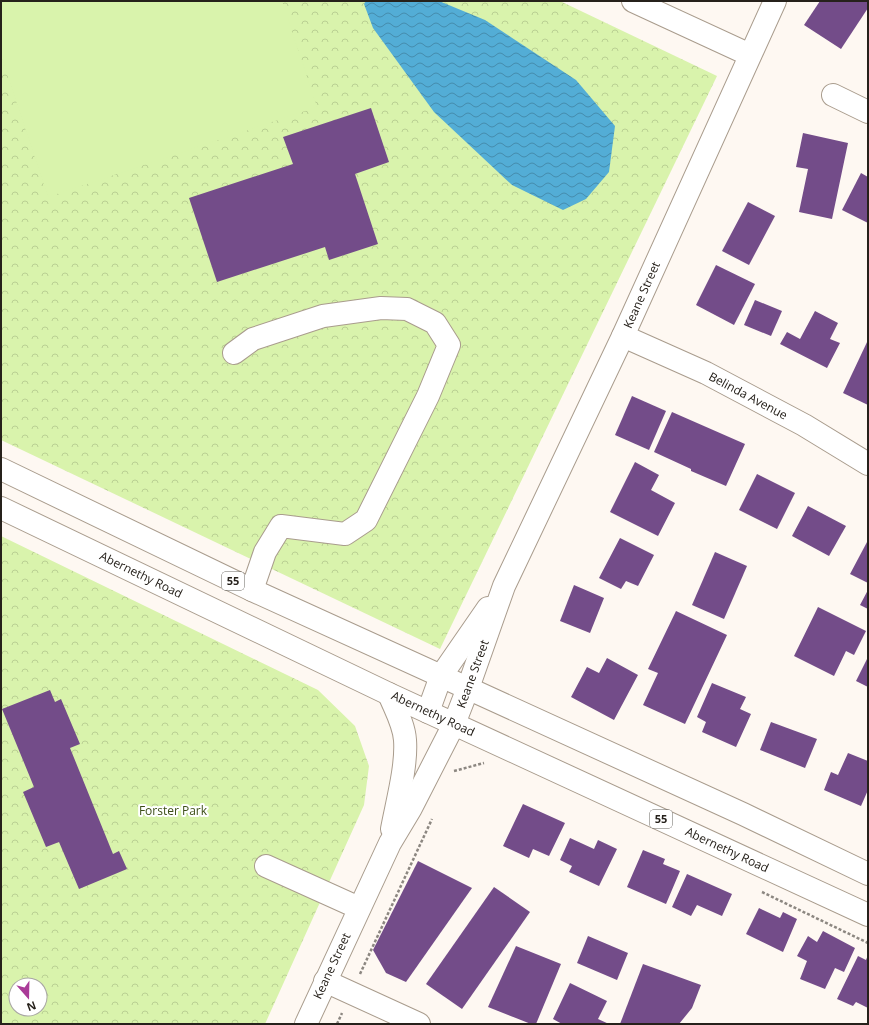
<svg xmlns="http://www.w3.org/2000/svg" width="869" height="1025" viewBox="0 0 869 1025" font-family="'Open Sans',sans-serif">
  <defs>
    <pattern id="park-crowns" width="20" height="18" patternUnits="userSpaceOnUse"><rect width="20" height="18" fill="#d9f3ac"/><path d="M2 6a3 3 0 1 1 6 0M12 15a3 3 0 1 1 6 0" fill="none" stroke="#bad093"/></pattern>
    <pattern id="water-waves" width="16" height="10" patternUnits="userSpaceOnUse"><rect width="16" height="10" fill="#53add6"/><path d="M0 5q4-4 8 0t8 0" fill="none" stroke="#458cad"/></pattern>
  </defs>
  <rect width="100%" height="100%" fill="#fef8f2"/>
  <g fill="url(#park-crowns)" fill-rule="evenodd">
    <path d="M1 1H560L717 76 440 649 1 440Z"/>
    <path d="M1 536 318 690 355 726 369 766 364 805 265 1024H1ZM16 985H40V1009H16Z"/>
  </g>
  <path fill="#d9f3ac" d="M1 1H282L317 107 48 197 1 56Z"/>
  <path fill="url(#water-waves)" d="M366 1H439L485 20 576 80 615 126 609 172 586 199 563 210 512 185 434 112 373 28 364 4Z"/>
  <g fill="#734c89">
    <path d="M820 1H866L868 2V8L841 49 804 25Z"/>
    <path d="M371 108 389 162 355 174 378 244 329 260 325 247 217 282 189 198 293 164 283 137Z"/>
    <path d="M803 133 848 143 832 219 799 212 808 169 796 167Z"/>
    <path d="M861 173 868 177V223L842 210Z"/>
    <path d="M748 202 775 216 749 265 722 251Z"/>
    <path d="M716 265 755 284 734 325 696 305Z"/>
    <path d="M755 300 782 311 771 336 744 325Z"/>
    <path d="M815 311 838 323 830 339 840 343 827 368 780 344 787 332 800 339Z"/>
    <path d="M868 340V405L843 393Z"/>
    <path d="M632 396 666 411 649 450 615 435Z"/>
    <path d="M672 412 745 444 726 486 691 471V469L654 452Z"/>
    <path d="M635 462 659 475 651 490 675 503 658 536 610 512Z"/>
    <path d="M757 474 795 493 777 529 739 510Z"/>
    <path d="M808 506 846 526 829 556 792 536Z"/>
    <path d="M620 538 654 555 638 586 626 581 621 589 599 578Z"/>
    <path d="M867 542H868V583L850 574Z"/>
    <path d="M715 552 747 566 724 619 692 605Z"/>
    <path d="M574 585 604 598 590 633 560 621Z"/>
    <path d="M868 590V609L860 605Z"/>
    <path d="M818 607 866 631 854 655 846 651 834 676 794 656Z"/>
    <path d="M676 611 727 635 685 724 643 705 658 673 648 669Z"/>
    <path d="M868 657V687L856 681Z"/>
    <path d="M607 658 638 675 614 720 571 697 587 667 599 673Z"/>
    <path d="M712 683 746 697 740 709 751 714 736 747 702 732 706 722 697 717Z"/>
    <path d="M50 690 55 702 61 699 80 744 70 748 113 854 119 851 127 869 79 889 59 842 46 847 23 792 34 787 2 709Z"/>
    <path d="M771 722 817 739 805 768 760 750Z"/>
    <path d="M848 753 868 761V790L861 806 824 790 831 772 838 775Z"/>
    <path d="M523 804 565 823 549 856 533 849 529 858 503 846Z"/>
    <path d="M570 838 594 849 598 840 617 849 599 886 569 872 572 866 560 860Z"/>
    <path d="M643 850 665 859 663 864 680 871 666 904 627 887Z"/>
    <path d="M418 861 472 888 406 982 386 973 373 950Z"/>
    <path d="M687 874 732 894 722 916 697 905 691 916 672 907Z"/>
    <path d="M494 887 530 912 462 1009 426 984Z"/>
    <path d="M759 908 780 918 783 912 797 919 783 952 746 934Z"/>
    <path d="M823 931 855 948 844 972 835 968 825 989 800 979 807 961 797 956 808 936 817 942Z"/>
    <path d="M588 936 628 953 617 980 577 963Z"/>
    <path d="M516 946 561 964 536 1024H531L488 1007Z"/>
    <path d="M868 955V1008L856 1002 853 1006 837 999 858 956 866 960Z"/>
    <path d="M643 964 701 985 692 1008 679 1024H620Z"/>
    <path d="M570 983 607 1001 598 1019 609 1024H562L553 1019Z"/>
  </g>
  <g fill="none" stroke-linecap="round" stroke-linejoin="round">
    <g stroke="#a99c8d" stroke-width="24">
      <g id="minor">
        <path d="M633 1 750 55"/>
        <path d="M833 95 868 112"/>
        <path d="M623 336 706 373 804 425 868 464"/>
        <path d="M234 353 253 339 323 316 381 308 407 309 435 323 449 345 428 396 366 520 345 534 281 526 265 552 252 590"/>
        <path d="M389 694C395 709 404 724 405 740 407 766 397 802 392 829"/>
        <path d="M428 712 441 676 488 608"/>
        <path d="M266 866 359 908"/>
        <path d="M325 981 419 1024"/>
        <path d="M306 1024 390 843 411 808 454 724 468 688 504 586 623 336 775 1"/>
      </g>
    </g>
    <g stroke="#a99c8d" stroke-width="24">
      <g id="major">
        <path d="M1 469 252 590 441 676 743 814 868 874"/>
        <path d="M1 508 389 694 868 915"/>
      </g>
    </g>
    <g stroke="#8c8781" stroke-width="2.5" stroke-dasharray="3 2" stroke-linecap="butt">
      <path d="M454 771 484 763"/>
      <path d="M762 892 868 943"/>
      <path d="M360 974 432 819"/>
      <path d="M337 1024 342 1013"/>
    </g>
    <use href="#minor" stroke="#fff" stroke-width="22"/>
    <use href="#major" stroke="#fff" stroke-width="22"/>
  </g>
  <g text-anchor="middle" stroke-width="4" stroke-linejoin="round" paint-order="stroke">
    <g fill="#fff" stroke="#67645f" stroke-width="1">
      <rect x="222" y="572" width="22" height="18" rx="3"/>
      <rect x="650" y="810" width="22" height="18" rx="3"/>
    </g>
    <g font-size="11" font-weight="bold" fill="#26211b">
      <text x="233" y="585">55</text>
      <text x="661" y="823">55</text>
    </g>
    <g font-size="12" fill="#26211b" stroke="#fff">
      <text transform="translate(642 295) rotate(-66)" y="4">Keane Street</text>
      <text transform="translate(748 396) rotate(28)" y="4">Belinda Avenue</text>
      <text transform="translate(141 575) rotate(26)" y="4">Abernethy Road</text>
      <text transform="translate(473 674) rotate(-70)" y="4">Keane Street</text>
      <text transform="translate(433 714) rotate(25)" y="4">Abernethy Road</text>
      <text transform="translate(727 850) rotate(25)" y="4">Abernethy Road</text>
      <text transform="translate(332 966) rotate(-65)" y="4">Keane Street</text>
    </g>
    <g font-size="12" fill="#3d4e17" stroke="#fff">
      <text x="173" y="815">Forster Park</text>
    </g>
  </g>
  <rect width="869" height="1025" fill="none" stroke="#26211b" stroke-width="4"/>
  <g transform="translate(28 997) rotate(160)"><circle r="19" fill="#ffffff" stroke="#a8a6a4"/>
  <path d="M0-3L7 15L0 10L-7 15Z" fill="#aa3b98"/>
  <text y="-6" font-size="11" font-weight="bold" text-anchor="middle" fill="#26211b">N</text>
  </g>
</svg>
